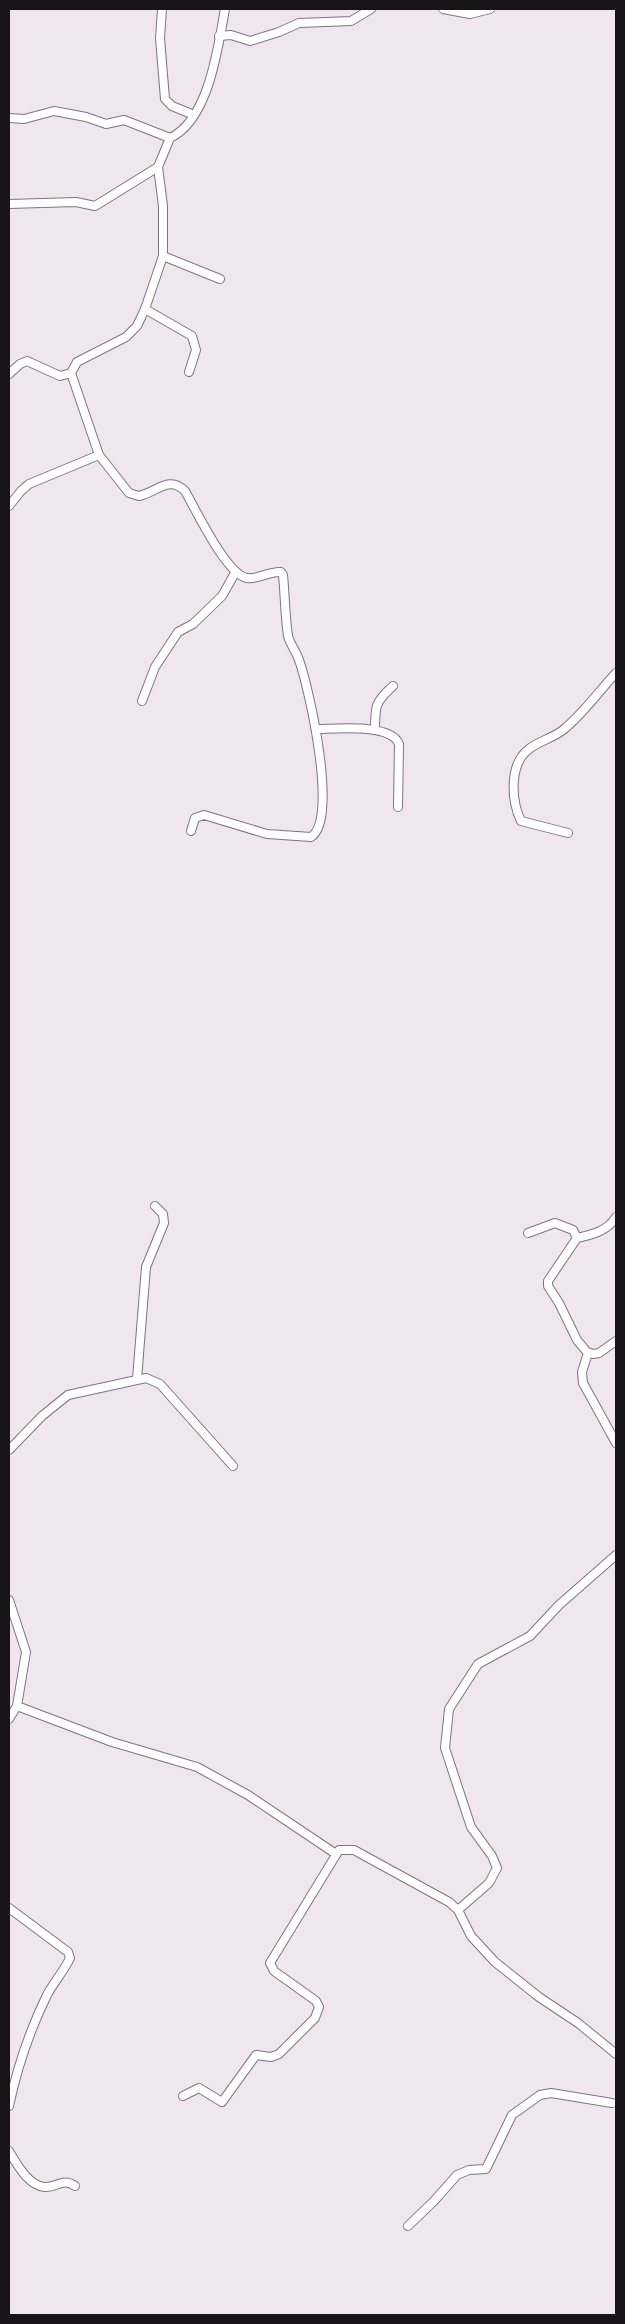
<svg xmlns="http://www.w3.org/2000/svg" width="625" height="2324" viewBox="0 0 625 2324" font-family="'Libre Baskerville',serif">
  <rect width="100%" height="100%" fill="#f0e6ee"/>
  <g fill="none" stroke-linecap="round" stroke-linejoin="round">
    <g stroke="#7f757c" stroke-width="10">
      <g id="street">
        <path d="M162 9 160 38 165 99 172 106 194 115"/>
        <path d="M443 9 470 14 490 9"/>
        <path d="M219 36 231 35 250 41 279 32 299 23 351 21 371 9"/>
        <path d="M9 118 24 119 54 111 86 117 106 124 124 120 170 138"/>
        <path d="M9 204 76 202 95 206 158 167"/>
        <path d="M163 256 220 279"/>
        <path d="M145 309 192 336 196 350 189 372"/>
        <path d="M9 374 20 364 27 361 60 376 71 373"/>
        <path d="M9 506 21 491 29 484 99 455"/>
        <path d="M142 701 155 667 178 632 193 624 222 596 235 573"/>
        <path d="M316 729C335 729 391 723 399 744L398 807"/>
        <path d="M375 730C375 706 375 702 393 686"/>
        <path d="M191 831 195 818 204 815 267 834 311 837C339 820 309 688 299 660 296 651 290 644 288 636 285 616 285 595 283 575L281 572C269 571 257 580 247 578 226 574 196 510 185 491 169 475 157 492 139 496L129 493 99 455 71 373 77 362 126 337 137 326 145 309 163 256V206L158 167 170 138C209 120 218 47 225 9"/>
        <path d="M568 833 521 821C511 800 509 764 529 749 539 741 553 738 563 730 583 714 599 691 616 673"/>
        <path d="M528 1233 555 1223 573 1230 577 1238 548 1281V1286L559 1303 577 1340 587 1352 593 1354 599 1353 616 1341"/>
        <path d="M577 1238C591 1235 608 1231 616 1217"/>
        <path d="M588 1353 582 1372 583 1383 616 1443"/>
        <path d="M137 1379 146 1267 164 1223 163 1214 155 1206"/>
        <path d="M9 1450 42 1416 68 1395 146 1378 160 1384 233 1466"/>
        <path d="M9 1600 26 1652 17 1706 9 1719"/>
        <path d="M17 1706 112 1742 197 1767 248 1795 336 1854"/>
        <path d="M9 1908 68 1952 70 1958C64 1971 54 1982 47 1995 30 2030 17 2068 9 2106"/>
        <path d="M458 1910 489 1883 497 1868 492 1856 471 1827 445 1748 449 1709 478 1664 530 1636 559 1605 616 1555"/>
        <path d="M183 2096 199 2088 222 2102 256 2055 271 2057 279 2054 315 2018 319 2007 316 2001 274 1971 270 1963 339 1850H354L449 1902 458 1910 471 1936 495 1962 539 1997 578 2023 616 2054"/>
        <path d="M9 2151C17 2164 28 2186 45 2187 56 2188 63 2177 75 2186"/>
        <path d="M408 2226 434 2201 457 2175 469 2170 486 2169 512 2115 540 2095 551 2093 612 2103"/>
      </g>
    </g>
    <use href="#street" stroke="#fff" stroke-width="8"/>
  </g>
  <rect width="625" height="2324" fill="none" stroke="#171417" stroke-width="20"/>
</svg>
